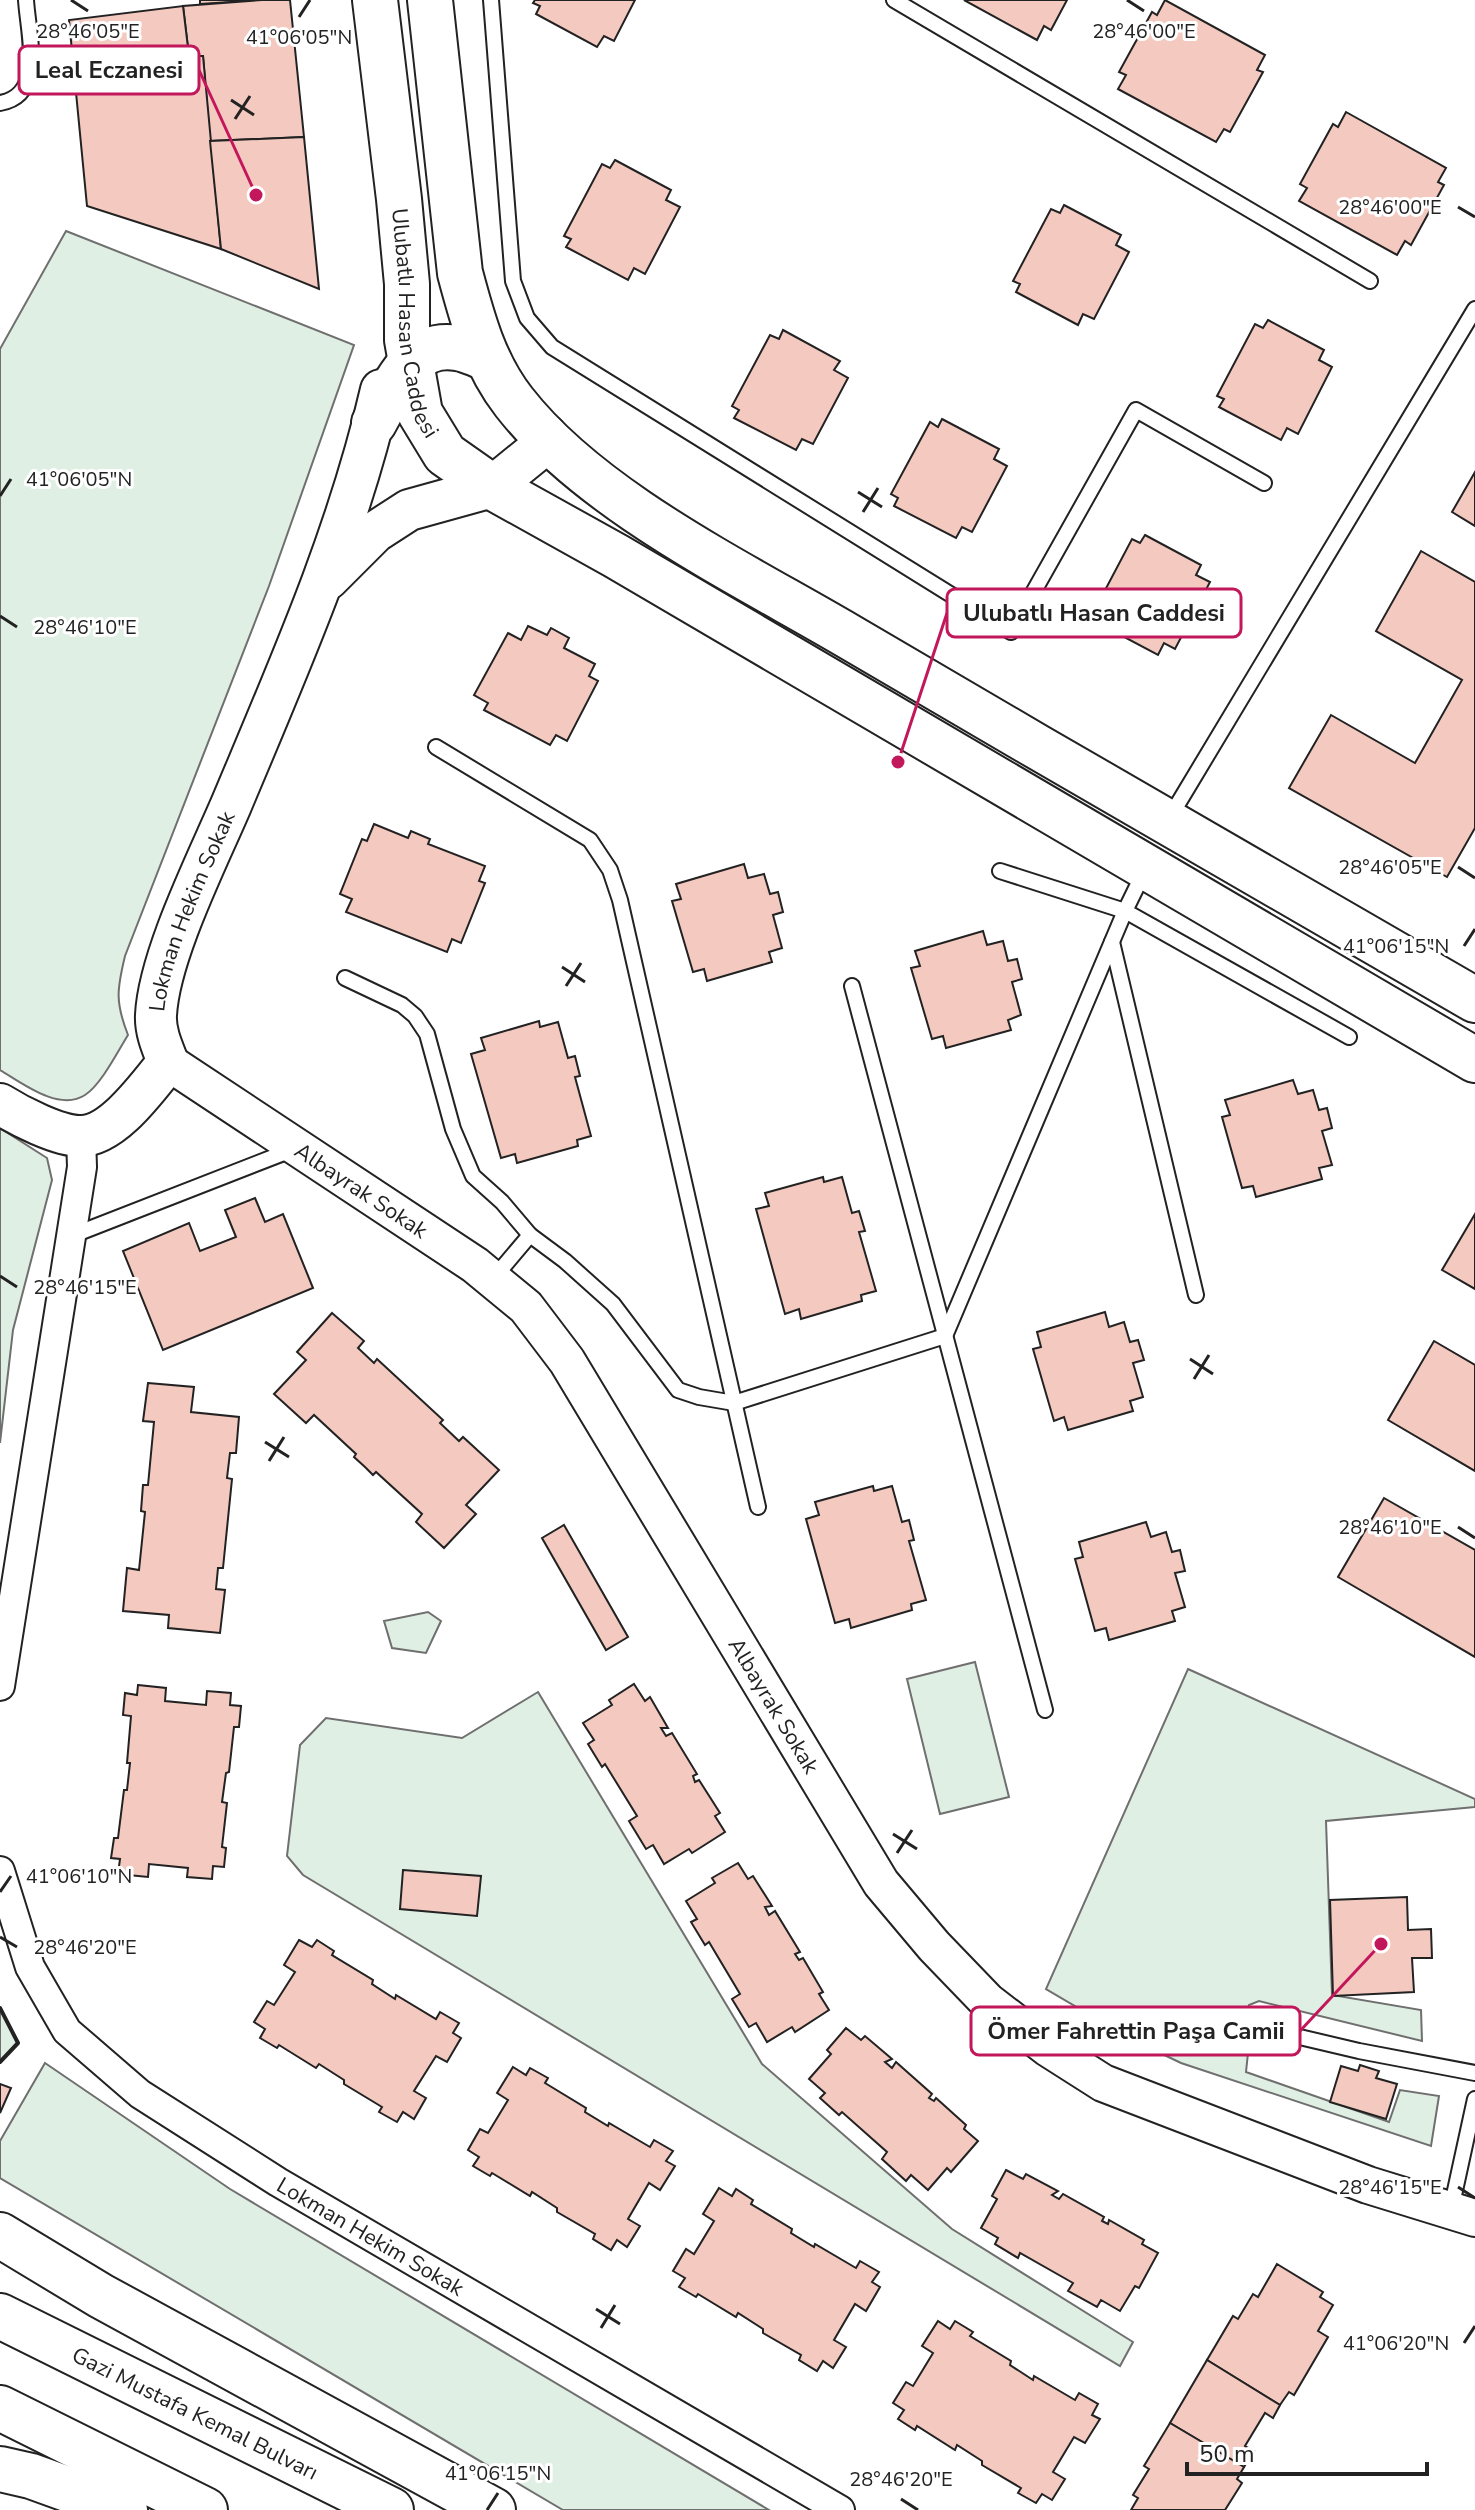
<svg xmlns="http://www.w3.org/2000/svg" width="1475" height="2510" viewBox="0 0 1475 2510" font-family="'Nunito Sans',sans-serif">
  <rect width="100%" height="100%" fill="#fff"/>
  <g fill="#e0efe3" stroke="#6f6f6f" stroke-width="2">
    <path d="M66 231 354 345 269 586 125 956C117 989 115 1002 128 1035 118 1051 101 1085 85 1095 59 1112 22 1083 0 1070V349Z"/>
    <path d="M0 1128 47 1158 52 1180 13 1330 0 1443Z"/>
    <path d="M428 1612 441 1621 426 1653 392 1648 384 1621Z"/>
    <path d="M975 1662 1009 1797 940 1814 907 1679Z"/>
    <path d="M1188 1669 1475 1799V1807L1326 1821 1332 1995 1421 2010 1422 2041 1259 2001 1249 2005 1244 2020 1248 2053 1246 2072 1389 2122 1400 2090 1439 2096 1431 2146 1181 2063 1131 2039 1046 1989Z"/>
    <path d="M538 1692 762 2064 952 2229 1133 2342 1120 2366 303 1875 287 1856 300 1745 326 1718 462 1738Z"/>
    <path d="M0 2008 18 2043 0 2062Z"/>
    <path d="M45 2063 230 2189 769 2510H563L0 2178V2141Z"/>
  </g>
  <g fill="#f3c9c0" stroke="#222" stroke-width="2">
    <path d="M200 0H262L200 4Z"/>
    <path d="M262 0H290L304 137 210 141 203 56H189L183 6Z"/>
    <path d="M535 0H635L614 41 604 36 597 47 536 14 540 6 533 3Z"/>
    <path d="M964 0H1067L1051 30 1044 26 1037 40Z"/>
    <path d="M1165 0 1265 55 1257 70 1263 72 1230 132 1224 129 1216 142 1118 89 1126 75 1119 72 1152 12 1157 15Z"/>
    <path d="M183 6 189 56H203L221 249 87 206 69 20Z"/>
    <path d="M1346 112 1446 168 1438 182 1444 185 1411 245 1405 241 1397 255 1299 201 1307 188 1300 184 1333 124 1338 127Z"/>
    <path d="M304 137 319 289 221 249 210 141Z"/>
    <path d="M615 160 671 190 666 200 680 207 645 274 634 268 628 280 566 247 571 239 564 236 602 164 610 168Z"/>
    <path d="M1064 205 1121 235 1116 245 1129 252 1094 319 1083 314 1078 325 1016 292 1020 284 1013 281 1051 209 1060 213Z"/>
    <path d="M1268 320 1324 350 1319 360 1332 367 1298 434 1287 428 1281 440 1219 407 1224 399 1217 396 1255 324 1263 328Z"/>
    <path d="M783 330 840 361 834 370 848 378 813 444 802 439 796 450 734 418 739 410 732 406 770 335 779 339Z"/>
    <path d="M942 419 999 449 994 459 1007 466 972 532 962 527 956 538 894 506 898 498 891 494 930 422 938 427Z"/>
    <path d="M1475 472V526L1452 512Z"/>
    <path d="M1145 535 1201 565 1196 575 1210 582 1175 649 1164 643 1158 655 1096 622 1101 614 1094 611 1132 539 1140 543Z"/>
    <path d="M1421 551 1475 582V828L1447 877 1289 788 1331 715 1415 763 1462 680 1376 631Z"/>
    <path d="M528 626 547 635 551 628 569 638 564 648 595 664 589 676 598 681 567 741 556 735 550 745 484 710 488 703 474 695 508 633 521 640Z"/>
    <path d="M374 824 408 838 411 831 430 839 428 844 485 866 479 881 485 883 461 943 452 939 447 952 346 912 352 899 340 894 362 839 367 841Z"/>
    <path d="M744 864 748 878 764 874 770 894 778 892 783 912 773 915 782 948 769 952 772 962 707 981 704 969 693 972 672 901 681 899 676 884Z"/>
    <path d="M983 931 987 945 1003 941 1008 961 1017 959 1022 979 1012 982 1021 1015 1008 1020 1011 1030 946 1048 943 1036 932 1039 911 968 920 966 915 951Z"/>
    <path d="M539 1021 540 1027 558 1022 568 1058 575 1056 580 1076 575 1077 591 1136 577 1140 578 1146 517 1163 515 1154 501 1158 471 1054 485 1050 481 1038Z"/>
    <path d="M1293 1080 1298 1094 1313 1090 1319 1110 1327 1108 1332 1128 1322 1131 1332 1165 1319 1168 1322 1179 1256 1197 1253 1186 1242 1188 1222 1117 1230 1115 1225 1100Z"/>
    <path d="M823 1177 824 1182 842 1177 852 1213 859 1211 865 1231 859 1232 876 1291 861 1295 862 1301 801 1319 799 1309 785 1314 756 1209 769 1206 765 1193Z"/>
    <path d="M255 1198 265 1222 283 1214 313 1288 163 1350 123 1251 189 1223 200 1251 236 1237 225 1210Z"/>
    <path d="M1475 1214V1289L1442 1270Z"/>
    <path d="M1105 1312 1109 1327 1124 1322 1130 1342 1138 1340 1144 1360 1133 1363 1143 1397 1130 1401 1133 1411 1068 1430 1064 1417 1054 1421 1033 1349 1041 1347 1037 1332Z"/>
    <path d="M332 1313 364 1341 358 1348 374 1363 377 1359 443 1420 440 1423 459 1441 463 1437 499 1470 466 1505 476 1514 444 1548 416 1522 422 1514 376 1472 373 1475 365 1467 354 1457 356 1454 314 1415 306 1423 274 1394 306 1360 297 1352Z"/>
    <path d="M1434 1341 1475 1365V1471L1388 1420Z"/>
    <path d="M148 1383 194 1387 191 1412 239 1417 236 1453H230L227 1478 232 1479 223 1568H218L216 1589 225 1590 220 1633 168 1628 169 1615 123 1611 127 1568 139 1570 145 1512 141 1511 143 1485H148L154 1422 143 1421Z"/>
    <path d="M873 1486 874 1491 892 1486 902 1522 909 1520 914 1540 909 1541 926 1600 911 1604 912 1610 851 1628 849 1619 835 1623 806 1519 819 1515 815 1502Z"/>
    <path d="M1384 1498 1475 1550V1657L1338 1577Z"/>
    <path d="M1146 1522 1151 1537 1166 1532 1172 1552 1180 1550 1185 1571 1175 1573 1185 1607 1172 1611 1175 1621 1109 1640 1106 1628 1095 1631 1075 1559 1083 1557 1079 1542Z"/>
    <path d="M564 1525 628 1637 606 1650 542 1538Z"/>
    <path d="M634 1684 645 1701 650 1697 668 1728H661L666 1736 672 1733 697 1774 693 1776 695 1782 699 1780 720 1813 715 1816 725 1832 692 1853 689 1849 664 1864 653 1845 646 1849 629 1821 637 1816 605 1764 602 1767 588 1744 594 1740 583 1723 612 1705 609 1700Z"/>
    <path d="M138 1685 166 1688 165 1701 206 1705 207 1691 231 1693 230 1705 241 1706 239 1727H234L229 1772 226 1773 222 1802 227 1803 222 1847 226 1848 224 1867 213 1866 212 1879 187 1877 188 1868 149 1864 148 1877 118 1874 120 1859 111 1858 114 1838H118L124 1790H127L130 1763H127L131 1716 123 1715 125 1693 137 1695Z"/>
    <path d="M738 1863 748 1879 753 1876 772 1906 765 1907 769 1915 775 1911 800 1952 795 1954 799 1960 803 1958 823 1992 819 1994 829 2010 795 2032 792 2027 767 2042 756 2023 749 2027 732 1999 740 1994 709 1942 705 1945 691 1922 697 1919 686 1901 715 1883 712 1878Z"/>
    <path d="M403 1870 481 1876 477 1916 400 1909Z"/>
    <path d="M1407 1897 1408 1930 1431 1929 1432 1958H1412L1414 1992 1333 1996 1330 1900Z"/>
    <path d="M299 1940 312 1947 317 1940 334 1951 332 1955 373 1980 372 1984 395 1999 396 1995 436 2019 440 2012 459 2023 453 2033 461 2038 447 2062 436 2056 414 2091 426 2098 414 2119 403 2112 397 2122 379 2112 382 2107 344 2084V2080L319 2064 316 2068 279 2045 277 2048 260 2038 265 2029 254 2022 267 2001 274 2005 295 1972 284 1965Z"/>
    <path d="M846 2028 861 2040 865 2036 892 2059 885 2062 892 2068 896 2062 932 2094 929 2098 934 2101 936 2098 966 2125 964 2129 978 2141 951 2172 947 2168 928 2190 911 2175 906 2181 882 2159 887 2152 842 2112 839 2115 820 2098 825 2093 809 2079 831 2054 827 2050Z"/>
    <path d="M1360 2065 1379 2071 1376 2078 1397 2084 1386 2119 1330 2102 1341 2066 1358 2071Z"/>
    <path d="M513 2067 526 2075 530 2068 548 2078 545 2083 586 2108 585 2112 608 2126 609 2123 650 2147 654 2140 673 2151 666 2161 675 2166 660 2190 649 2183 628 2219 640 2226 627 2247 617 2240 611 2250 593 2239 595 2234 557 2212V2208L532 2192 530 2196 492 2173 490 2176 473 2166 479 2157 468 2150 480 2129 488 2133 508 2100 497 2093Z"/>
    <path d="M0 2084 11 2088 0 2113Z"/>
    <path d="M1006 2170 1023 2179 1026 2174 1058 2191 1052 2195 1059 2199 1063 2194 1104 2217 1102 2221 1108 2224 1109 2220 1144 2240 1142 2244 1158 2253 1139 2288 1135 2286 1120 2311 1101 2300 1097 2307 1068 2291 1073 2283 1020 2253 1018 2258 995 2244 998 2238 981 2228 997 2199 992 2196Z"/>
    <path d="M719 2188 732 2196 736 2189 753 2200 751 2204 792 2229 791 2233 814 2247 815 2244 856 2268 860 2261 879 2272 872 2282 880 2287 866 2311 855 2304 834 2340 846 2347 833 2368 823 2361 817 2371 799 2360 801 2355 763 2333V2329L738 2313 736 2317 698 2294 696 2297 679 2287 685 2278 673 2271 686 2249 694 2254 714 2221 703 2214Z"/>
    <path d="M1277 2264 1323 2292 1320 2297 1333 2305 1318 2331 1328 2337 1294 2395 1289 2392 1280 2405 1207 2360 1233 2316 1238 2319 1253 2294 1258 2297Z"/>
    <path d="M938 2321 950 2329 955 2321 973 2332 970 2336 1011 2361 1010 2365 1033 2380 1034 2376 1075 2400 1079 2393 1098 2404 1092 2415 1100 2419 1085 2443 1074 2437 1053 2472 1065 2479 1052 2500 1042 2494 1036 2503 1018 2493 1021 2488 982 2465V2461L957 2445 955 2450 917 2426 915 2430 898 2419 904 2410 893 2403 906 2382 913 2386 933 2353 922 2346Z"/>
    <path d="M1207 2360 1280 2405 1273 2418 1265 2413 1245 2446 1254 2451 1244 2467 1170 2423Z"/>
    <path d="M1170 2423 1244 2467 1237 2479 1242 2483 1225 2510H1131L1138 2498 1133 2495 1149 2469 1144 2466Z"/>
  </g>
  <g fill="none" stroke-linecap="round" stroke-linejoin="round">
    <g stroke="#222" stroke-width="18">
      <g id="service">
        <path d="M491 0 513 281 527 318 552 347 1011 632 1136 410 1264 483"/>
        <path d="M894 0 1370 281"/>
        <path d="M0 103C46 95 28 34 26 0"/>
        <path d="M436 747 590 840 610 870 620 900 758 1507"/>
        <path d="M1170 817 1475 309"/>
        <path d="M1000 871 1125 911 1349 1037"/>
        <path d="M1112 942 1196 1295"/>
        <path d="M345 978 402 1005 415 1016 427 1034 453 1129 473 1176 502 1202 530 1235 565 1261 613 1304 678 1390 699 1397 734 1403 945 1336 1125 911 1145 870"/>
        <path d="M852 986 1045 1710"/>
        <path d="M71 1236 294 1149"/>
        <path d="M492 1280 530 1235"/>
        <path d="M1274 2031 1359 2051 1475 2073"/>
        <path d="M1451 2209 1475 2099"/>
      </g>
    </g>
    <g stroke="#222" stroke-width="32">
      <g id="minor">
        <path d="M0 1686 82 1167 81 1137"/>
        <path id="s1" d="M0 1871 30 1967 67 2031 140 2094 278 2182 840 2510"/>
      </g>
    </g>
    <g stroke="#222" stroke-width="40">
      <g id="tertiary">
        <path id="s2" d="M168 1062 475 1265 526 1307 567 1361 881 1883 934 1946 987 2001 1048 2048 1103 2083 1368 2185 1475 2218"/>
      </g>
    </g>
    <g stroke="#222" stroke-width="44">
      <g id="secondary">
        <path d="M328 579 375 532 409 510 492 487 540 448 546 435"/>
        <path id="s3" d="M0 1104C19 1116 58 1136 80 1136 113 1137 149 1085 168 1062 162 1047 155 1031 156 1015 159 956 207 861 231 805 288 669 348 534 381 390"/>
      </g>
    </g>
    <g stroke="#222" stroke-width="48">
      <g id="primary">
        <path id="s4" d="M375 0 399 199 407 284V340L420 413 445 454 492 487 616 556 1475 1060"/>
        <path d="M430 0 460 273C472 318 484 364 514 402 591 501 741 573 848 636 1056 759 1266 878 1475 1000"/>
        <path d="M374 423C394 389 409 340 457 348 467 349 477 355 487 358"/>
      </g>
    </g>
    <g stroke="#222" stroke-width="48">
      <g id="trunk">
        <path d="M0 2235 101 2296 493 2510"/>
        <path id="s5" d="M0 2316 391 2510"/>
        <path d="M0 2408 205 2510"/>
        <path d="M0 2469 31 2476 125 2510"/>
      </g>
    </g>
    <use href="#service" stroke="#fff" stroke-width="14"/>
    <use href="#minor" stroke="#fff" stroke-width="28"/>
    <use href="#tertiary" stroke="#fff" stroke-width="36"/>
    <use href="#secondary" stroke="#fff" stroke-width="40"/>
    <use href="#primary" stroke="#fff" stroke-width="44"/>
    <use href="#trunk" stroke="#fff" stroke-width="44"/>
    <path stroke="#222" stroke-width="4" d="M0 2008 18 2043 0 2062"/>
  </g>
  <path fill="none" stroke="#222" stroke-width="3" d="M71 0 88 11M1127 0 1144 11M299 17 310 0M231 100 254 115M235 119 250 96M1458 207 1475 217M858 492 882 507M0 496 11 479M863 512 878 488M0 616 17 627M1458 867 1475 878M1464 946 1475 929M562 967 585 982M566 986 581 963M0 1276 17 1287M1190 1359 1213 1374M1194 1379 1209 1355M265 1442 289 1457M269 1461 284 1437M1458 1527 1475 1538M893 1834 917 1849M897 1853 912 1830M0 1892 11 1876M0 1937 17 1947M1458 2187 1475 2198M596 2309 620 2324M601 2328 615 2305M1464 2343 1475 2326M901 2499 918 2510M487 2510 498 2493"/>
  <g text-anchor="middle" stroke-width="6" stroke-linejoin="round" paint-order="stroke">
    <g font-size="22" fill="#222" stroke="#fff">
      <text dy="8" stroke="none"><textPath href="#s4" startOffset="326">Ulubatlı Hasan Caddesi</textPath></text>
      <text dy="8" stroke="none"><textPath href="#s3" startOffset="364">Lokman Hekim Sokak</textPath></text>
      <text dy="8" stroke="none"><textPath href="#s2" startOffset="232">Albayrak Sokak</textPath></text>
      <text dy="8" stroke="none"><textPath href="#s2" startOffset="904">Albayrak Sokak</textPath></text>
      <text dy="8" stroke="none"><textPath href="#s1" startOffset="542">Lokman Hekim Sokak</textPath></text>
      <text dy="8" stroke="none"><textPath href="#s5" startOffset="218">Gazi Mustafa Kemal Bulvarı</textPath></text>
    </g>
  </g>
  <g font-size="20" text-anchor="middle" fill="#222" stroke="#fff" stroke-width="6" stroke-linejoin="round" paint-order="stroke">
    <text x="88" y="38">28°46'05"E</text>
    <text x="1144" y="38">28°46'00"E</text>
    <text x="299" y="44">41°06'05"N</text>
    <text x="1390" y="214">28°46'00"E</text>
    <text x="79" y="486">41°06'05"N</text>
    <text x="85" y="634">28°46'10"E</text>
    <text x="1390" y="874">28°46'05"E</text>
    <text x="1396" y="953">41°06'15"N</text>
    <text x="85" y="1294">28°46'15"E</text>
    <text x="1390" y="1534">28°46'10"E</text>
    <text x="79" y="1883">41°06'10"N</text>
    <text x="85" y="1954">28°46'20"E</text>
    <text x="1390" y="2194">28°46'15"E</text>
    <text x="1396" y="2350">41°06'20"N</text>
    <text x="498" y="2480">41°06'15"N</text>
    <text x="901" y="2486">28°46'20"E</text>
  </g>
  <path fill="none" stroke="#c2185b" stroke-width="3" d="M256 195L199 70M898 762L947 613M1381 1944L1300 2031"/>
  <g fill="#c2185b" stroke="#fff" stroke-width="3">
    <circle cx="256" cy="195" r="8"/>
    <circle cx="898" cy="762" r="8"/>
    <circle cx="1381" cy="1944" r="8"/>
  </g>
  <g fill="#fff" stroke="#c2185b" stroke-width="3">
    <rect x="19" y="46" width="180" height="48" rx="8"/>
    <rect x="947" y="589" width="294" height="48" rx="8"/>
    <rect x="971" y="2007" width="329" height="48" rx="8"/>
  </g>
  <g font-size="24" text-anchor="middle" font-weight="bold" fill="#222">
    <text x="109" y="78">Leal Eczanesi</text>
    <text x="1094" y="621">Ulubatlı Hasan Caddesi</text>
    <text x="1136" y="2039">Ömer Fahrettin Paşa Camii</text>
  </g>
  <path d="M1187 2462v12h240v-12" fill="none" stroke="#222222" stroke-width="4"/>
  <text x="1199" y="2462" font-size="24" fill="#222222" stroke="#ffffff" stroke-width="6" paint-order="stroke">50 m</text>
</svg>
